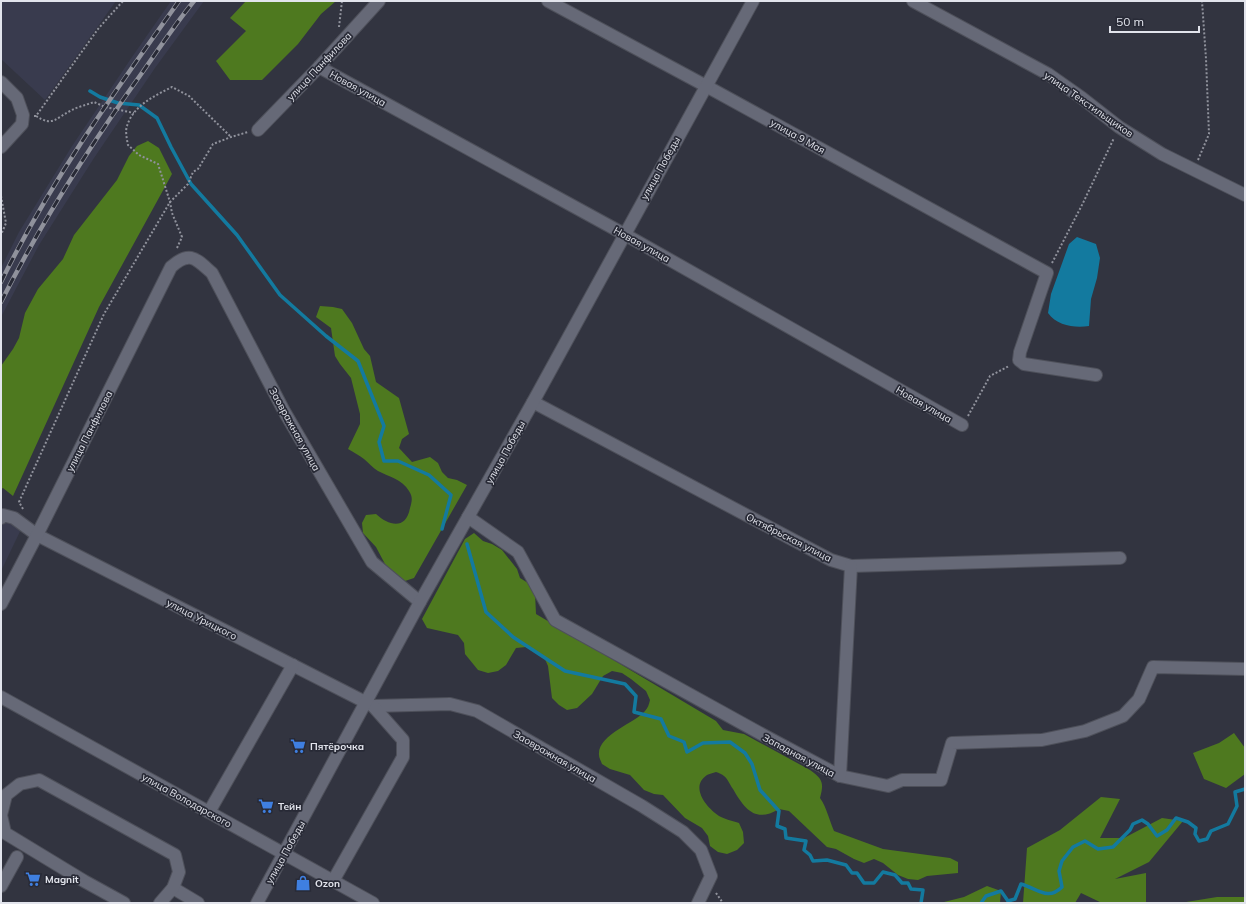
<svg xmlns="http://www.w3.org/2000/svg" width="1246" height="904" viewBox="0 0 1246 904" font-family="Mulish,sans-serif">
  <rect width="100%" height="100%" fill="#323440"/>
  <g fill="#393b4e">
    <path d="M1 1H116L45 100 1 59Z"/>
    <path d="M171 1H204L155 68 94 158 39 245 1 317V268L19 232 72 146 132 57Z"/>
    <path d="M1 509 25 521 1 571Z"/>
  </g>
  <g fill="#4e791f">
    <path d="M246 1H336L321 14 298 44 262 80H230L216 61 246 31 230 18Z"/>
    <path d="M148 141 159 148 172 174 99 307 13 496 3 488 1 489V366L13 349 19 338 25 313 38 289 63 259 74 235 117 180 129 156 137 146Z"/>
    <path d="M320 306 333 307 342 309 352 323 364 349 370 356 376 382 399 398 409 434 402 439 399 448 412 462 430 457 438 463 442 472 448 478 457 480 467 485 414 578 405 581 398 576 385 564 376 547 363 533 362 523 366 515 376 514C389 526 406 530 410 508 412 501 413 497 409 491 402 479 389 477 378 471 373 468 369 463 364 459 359 455 353 452 348 449L360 424V414L351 378 340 364 335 356 331 328 316 317Z"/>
    <path d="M474 533 483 541 492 544 502 550 517 569 520 578 528 583 535 593 536 614 716 721 723 730 744 734 810 770C823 779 824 783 820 798 827 808 829 820 834 831L883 849 950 858 958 862V873L927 876 918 880 908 879 898 875 883 863 874 859 864 863 854 859 836 849 827 847 789 811 779 809C756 823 745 810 733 789 730 785 728 779 724 776 722 774 719 773 716 772 713 773 709 774 707 775 689 787 707 808 719 816 724 819 733 821 739 823L743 832 744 843 737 850 727 854 718 852 710 846 708 836 702 828 685 818 663 795 654 794 644 790 630 775 610 769 602 764C601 761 599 758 599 755 597 735 635 723 645 711 648 708 649 704 650 700L646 691 631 679 622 673 612 671 603 676 592 694 577 708 567 710 559 705 552 698 548 666 544 657 536 651 526 647 516 648 506 665 498 671 488 673 478 670 465 654 464 643 458 635 427 628 422 619 465 539Z"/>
    <path d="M1234 733 1245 748V774L1226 788 1204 779 1193 753 1219 743Z"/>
    <path d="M1101 797 1120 799 1100 838H1124L1162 818 1183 821 1149 862 1115 879 1146 873V903H1102L1081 893 1075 903H1023L1027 848 1060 830Z"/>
    <path d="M987 886 1001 891 1000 903H940L964 897Z"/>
    <path d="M1217 897H1245V903H1180Z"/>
  </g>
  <path fill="#137a9f" d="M1077 237 1096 244 1100 258 1097 278 1091 299 1089 326C1075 328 1057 326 1048 313L1051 294 1069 244Z"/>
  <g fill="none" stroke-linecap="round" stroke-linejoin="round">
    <g stroke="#137a9f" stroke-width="3.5">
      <path d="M90 91 100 97 118 103 139 105 157 118 171 147 191 184 237 235 280 295 326 336 358 361 384 426 379 442 384 461H398L429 475 451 495 442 529"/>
      <path d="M467 544 486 612 513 637 565 671 625 684 636 696 634 712 661 719 669 736 684 742 687 752 703 743 730 742 745 753 752 764 760 790 779 811 777 826 785 829 786 838 806 841 804 850 810 855 813 861 827 860 846 865 852 873H857L864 883H874L883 872 895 875 902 883H908L911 889 923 890 921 903"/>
      <path d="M981 903 986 896 1001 891 1008 901 1015 899 1021 884C1038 889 1048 901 1062 887L1059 871 1062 861 1073 847 1085 841 1098 849 1113 847 1130 830 1133 824 1142 820 1148 824 1157 836 1167 830 1176 818 1188 822 1196 828 1195 834 1199 841 1207 839 1211 831 1228 824 1237 806 1235 792 1245 789"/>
    </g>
    <g stroke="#4e505a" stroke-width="14">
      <g id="minor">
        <path d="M548 1 706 86 1047 273 1020 352 1019 360 1024 364 1096 375"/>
        <path d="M913 1 1048 74 1082 98 1119 127 1162 154 1245 195"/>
        <path d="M319 67 624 234 962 425"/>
        <path d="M1 82 17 98 23 115 22 124 1 147"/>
        <path d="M258 130 319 67 379 1"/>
        <path d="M533 402 831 560 851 566 1120 558"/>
        <path d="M468 517 518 552 555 620 765 736 840 776 888 786 902 780H941L952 743 1042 740 1085 731 1123 716 1139 699 1153 667 1245 669"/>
        <path d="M1 518 3 515 14 518 37 535 373 706 450 704 477 711 642 806 683 832 701 850 711 876 698 903"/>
        <path d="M1 604 37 535 171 267C190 250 196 259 212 273L284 411 372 562 420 602"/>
        <path d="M1 697 373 903"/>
        <path d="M840 776 851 566"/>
        <path d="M209 812 293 665"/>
        <path d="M333 881 403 757V740L373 706"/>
        <path d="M1 886 17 857"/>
        <path d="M173 888 198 903"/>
        <path d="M124 903 84 881 5 833 1 815 6 795 20 784 39 780 175 855 179 872 173 888 160 903"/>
        <path d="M257 903 420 602 533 402 753 1"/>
      </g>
    </g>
    <g stroke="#90929c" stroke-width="2" stroke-dasharray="2 2" stroke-linecap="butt">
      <path d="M339 27 342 1"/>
      <path d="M34 116H36L98 29 123 1"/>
      <path d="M36 116C53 127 56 118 70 111 77 107 86 105 94 102L105 107 134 113"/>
      <path d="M1198 160 1209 134 1206 59 1202 1"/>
      <path d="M1 196 6 223 1 235"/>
      <path d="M177 248 182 237 172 213 170 202 158 164 139 155 128 145C127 140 125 131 127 126 133 106 154 96 172 87L189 96 230 136"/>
      <path d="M1052 263 1083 203 1114 138"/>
      <path d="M968 416 990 376 1009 366"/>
      <path d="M23 509 19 502 104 314 170 202 188 184 193 172 198 169 213 144 231 137 248 132"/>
      <path d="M716 893 723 903"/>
    </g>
    <use href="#minor" stroke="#666977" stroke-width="12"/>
    <g stroke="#90929c" stroke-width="4.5">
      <g id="rail">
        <path d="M1 282C50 182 115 91 179 1"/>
        <path d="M1 302C42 221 91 144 144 70 160 47 176 23 194 1"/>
      </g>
    </g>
    <use href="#rail" stroke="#282a36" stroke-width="3" stroke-dasharray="9" stroke-linecap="butt"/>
  </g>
  <defs>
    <g id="supermarket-bare" transform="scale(1.2)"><path d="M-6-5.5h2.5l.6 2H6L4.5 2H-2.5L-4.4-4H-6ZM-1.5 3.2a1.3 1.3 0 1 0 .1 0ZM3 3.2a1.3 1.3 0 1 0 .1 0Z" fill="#3f7fe0" stroke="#282a36" stroke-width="2.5" paint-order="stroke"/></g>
    <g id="shop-bare" transform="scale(1.2)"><path d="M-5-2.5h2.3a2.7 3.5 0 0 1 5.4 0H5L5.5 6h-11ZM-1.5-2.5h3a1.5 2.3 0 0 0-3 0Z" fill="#3f7fe0" stroke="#282a36" stroke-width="2.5" paint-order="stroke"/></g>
  </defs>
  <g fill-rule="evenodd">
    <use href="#supermarket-bare" x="298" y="746"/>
    <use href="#supermarket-bare" x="266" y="806"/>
    <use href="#supermarket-bare" x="33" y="879"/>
    <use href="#shop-bare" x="303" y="883"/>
  </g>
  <g text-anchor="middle" stroke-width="3.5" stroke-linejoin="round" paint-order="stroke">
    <g font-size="10" fill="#e2e4ec" stroke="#282a36">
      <text transform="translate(319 66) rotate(-47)" y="4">улица Панфилова</text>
      <text transform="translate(358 88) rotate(29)" y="4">Новая улица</text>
      <text transform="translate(1089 104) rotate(35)" y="4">улица Текстильщиков</text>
      <text transform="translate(798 136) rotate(29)" y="4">улица 9 Мая</text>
      <text transform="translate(660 168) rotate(-61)" y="4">улица Победы</text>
      <text transform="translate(642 244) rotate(29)" y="4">Новая улица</text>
      <text transform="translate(924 404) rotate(30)" y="4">Новая улица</text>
      <text transform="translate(295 429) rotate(61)" y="4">Заовражная улица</text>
      <text transform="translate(89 431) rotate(-63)" y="4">улица Панфилова</text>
      <text transform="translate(505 452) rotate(-61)" y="4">улица Победы</text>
      <text transform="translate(789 537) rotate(27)" y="4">Октябрьская улица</text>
      <text transform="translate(202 619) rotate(27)" y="4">улица Урицкого</text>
      <text transform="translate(799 755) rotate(28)" y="4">Западная улица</text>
      <text transform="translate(555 756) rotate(30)" y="4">Заовражная улица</text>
      <text transform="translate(187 800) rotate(29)" y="4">улица Володарского</text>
      <text transform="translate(285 852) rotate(-61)" y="4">улица Победы</text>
    </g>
    <g font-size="10" font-weight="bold" fill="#e2e4ec" stroke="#282a36" text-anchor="start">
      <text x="310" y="750">Пятёрочка</text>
      <text x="278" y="810">Тейн</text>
      <text x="45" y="883">Magnit</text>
      <text x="315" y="887">Ozon</text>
    </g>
  </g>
  <rect width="1246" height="904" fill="none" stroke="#e2e4ec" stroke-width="4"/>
  <path d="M1110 26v6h89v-6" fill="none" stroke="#e2e4ec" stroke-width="2"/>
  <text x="1116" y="26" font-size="12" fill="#e2e4ec" stroke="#282a36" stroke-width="3" paint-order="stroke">50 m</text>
</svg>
